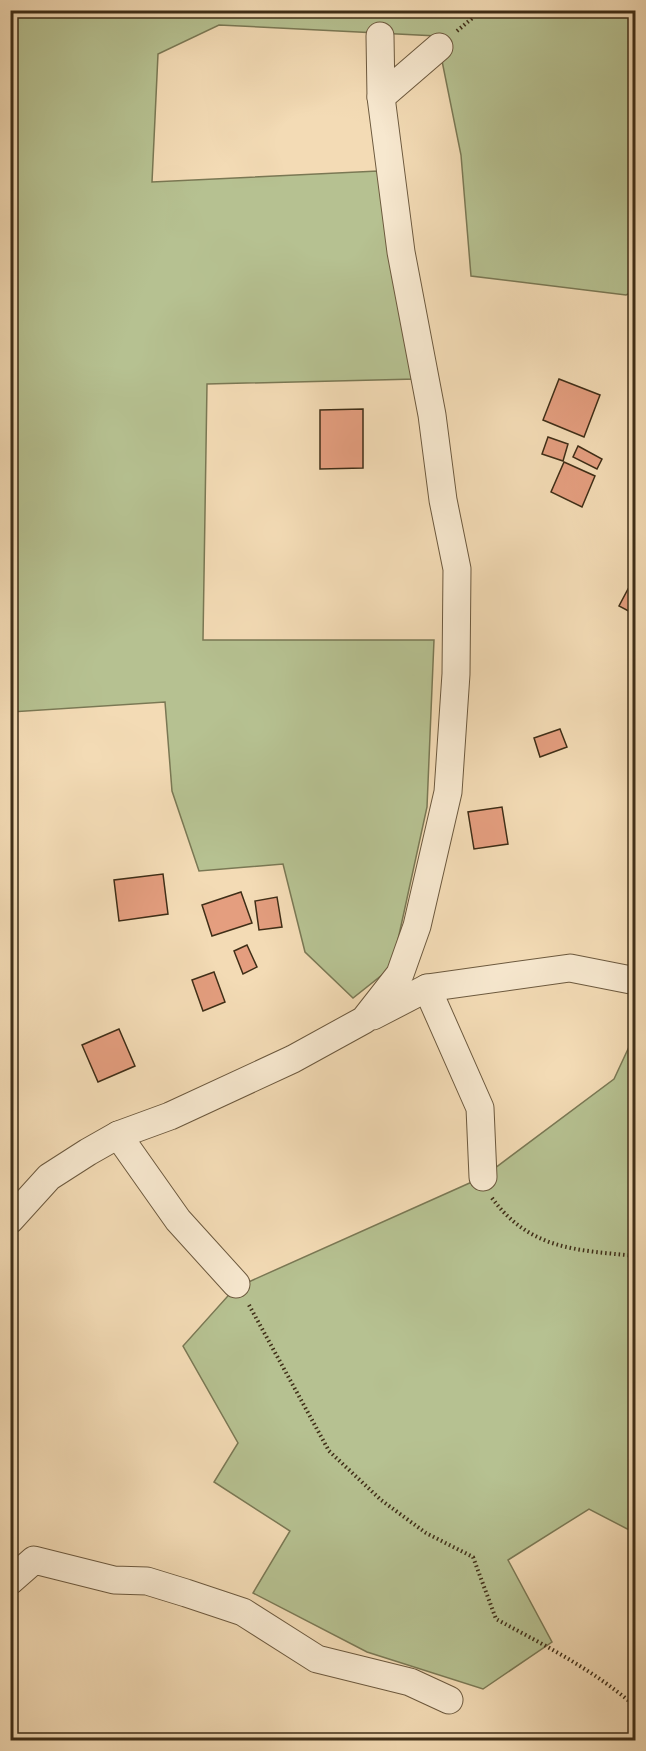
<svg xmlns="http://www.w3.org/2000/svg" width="646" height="1751" viewBox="0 0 646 1751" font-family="'IM FELL Great Primer',serif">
  <rect width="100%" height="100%" fill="#f3dbb5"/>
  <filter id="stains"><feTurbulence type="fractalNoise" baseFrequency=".00333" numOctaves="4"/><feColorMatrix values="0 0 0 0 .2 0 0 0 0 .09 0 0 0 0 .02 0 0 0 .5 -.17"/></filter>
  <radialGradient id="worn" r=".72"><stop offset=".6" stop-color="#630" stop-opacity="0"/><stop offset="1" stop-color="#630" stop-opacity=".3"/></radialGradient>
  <g fill="#b6c191" stroke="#7a7854" stroke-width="1.5">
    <path d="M11 11H635L636 290 626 295 471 276 461 155 437 36 219 25 158 54 152 182 378 171 416 379 207 384 203 640H434L427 807 392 967 353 998 305 952 283 864 199 871 172 791 165 702 11 712Z"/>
    <path d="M635 1034V1533L589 1509 508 1560 552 1642 483 1689 367 1652 253 1593 290 1531 214 1482 238 1443 183 1346 235 1288 483 1177 614 1079Z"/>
  </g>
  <g fill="#e49e7f" stroke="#3f2e17" stroke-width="1.5">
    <path d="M559 379 600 395 584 437 543 420Z"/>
    <path d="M363 409V468L320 469V410Z"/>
    <path d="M548 437 568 444 563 461 542 454Z"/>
    <path d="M578 446 602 459 597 469 573 457Z"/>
    <path d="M564 462 595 476 582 507 551 492Z"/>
    <path d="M628 589 636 593V615L619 606Z"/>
    <path d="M560 729 567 747 540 757 534 738Z"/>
    <path d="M502 807 508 844 474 849 468 812Z"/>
    <path d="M163 874 168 914 119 921 114 880Z"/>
    <path d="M241 892 252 923 212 936 202 905Z"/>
    <path d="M277 897 282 927 259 930 255 901Z"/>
    <path d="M247 945 257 967 243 974 234 951Z"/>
    <path d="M214 972 225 1002 203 1011 192 980Z"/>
    <path d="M119 1029 135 1066 98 1082 82 1045Z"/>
  </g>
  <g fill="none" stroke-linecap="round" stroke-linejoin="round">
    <g stroke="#6c593e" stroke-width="29">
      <g id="minor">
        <path d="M381 97 439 47"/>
        <path d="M427 988 480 1108 483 1177"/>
        <path d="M373 1016 427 988 570 968 636 981"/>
        <path d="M118 1135 178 1220 236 1284"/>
        <path d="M10 1220 49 1177 88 1152 118 1135 170 1116 293 1059 364 1020 400 974 417 926 448 792 456 674 457 569 443 500 432 415 401 252 381 97 380 36"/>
        <path d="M10 1581 34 1560 114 1580 147 1581 186 1593 243 1612 317 1659 410 1682 449 1700"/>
      </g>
    </g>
    <g stroke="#3f2e17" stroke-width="4" stroke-dasharray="1.5 3" stroke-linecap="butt">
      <path d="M457 31 482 10"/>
      <path d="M492 1198C530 1250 577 1250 636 1256"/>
      <path d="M249 1305 329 1451 381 1500 426 1533 473 1557 496 1619C544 1645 594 1670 636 1707"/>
    </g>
    <use href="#minor" stroke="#f7e8cf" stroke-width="27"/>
  </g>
  <rect width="646" height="1751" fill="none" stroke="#f3dbb5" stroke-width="36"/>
  <rect x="12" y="12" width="622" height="1727" fill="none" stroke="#3f2e17" stroke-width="3"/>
  <rect x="18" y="18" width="610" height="1715" fill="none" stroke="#3f2e17" stroke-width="1.5"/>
  <rect width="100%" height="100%" filter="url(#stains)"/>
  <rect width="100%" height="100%" fill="url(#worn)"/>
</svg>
